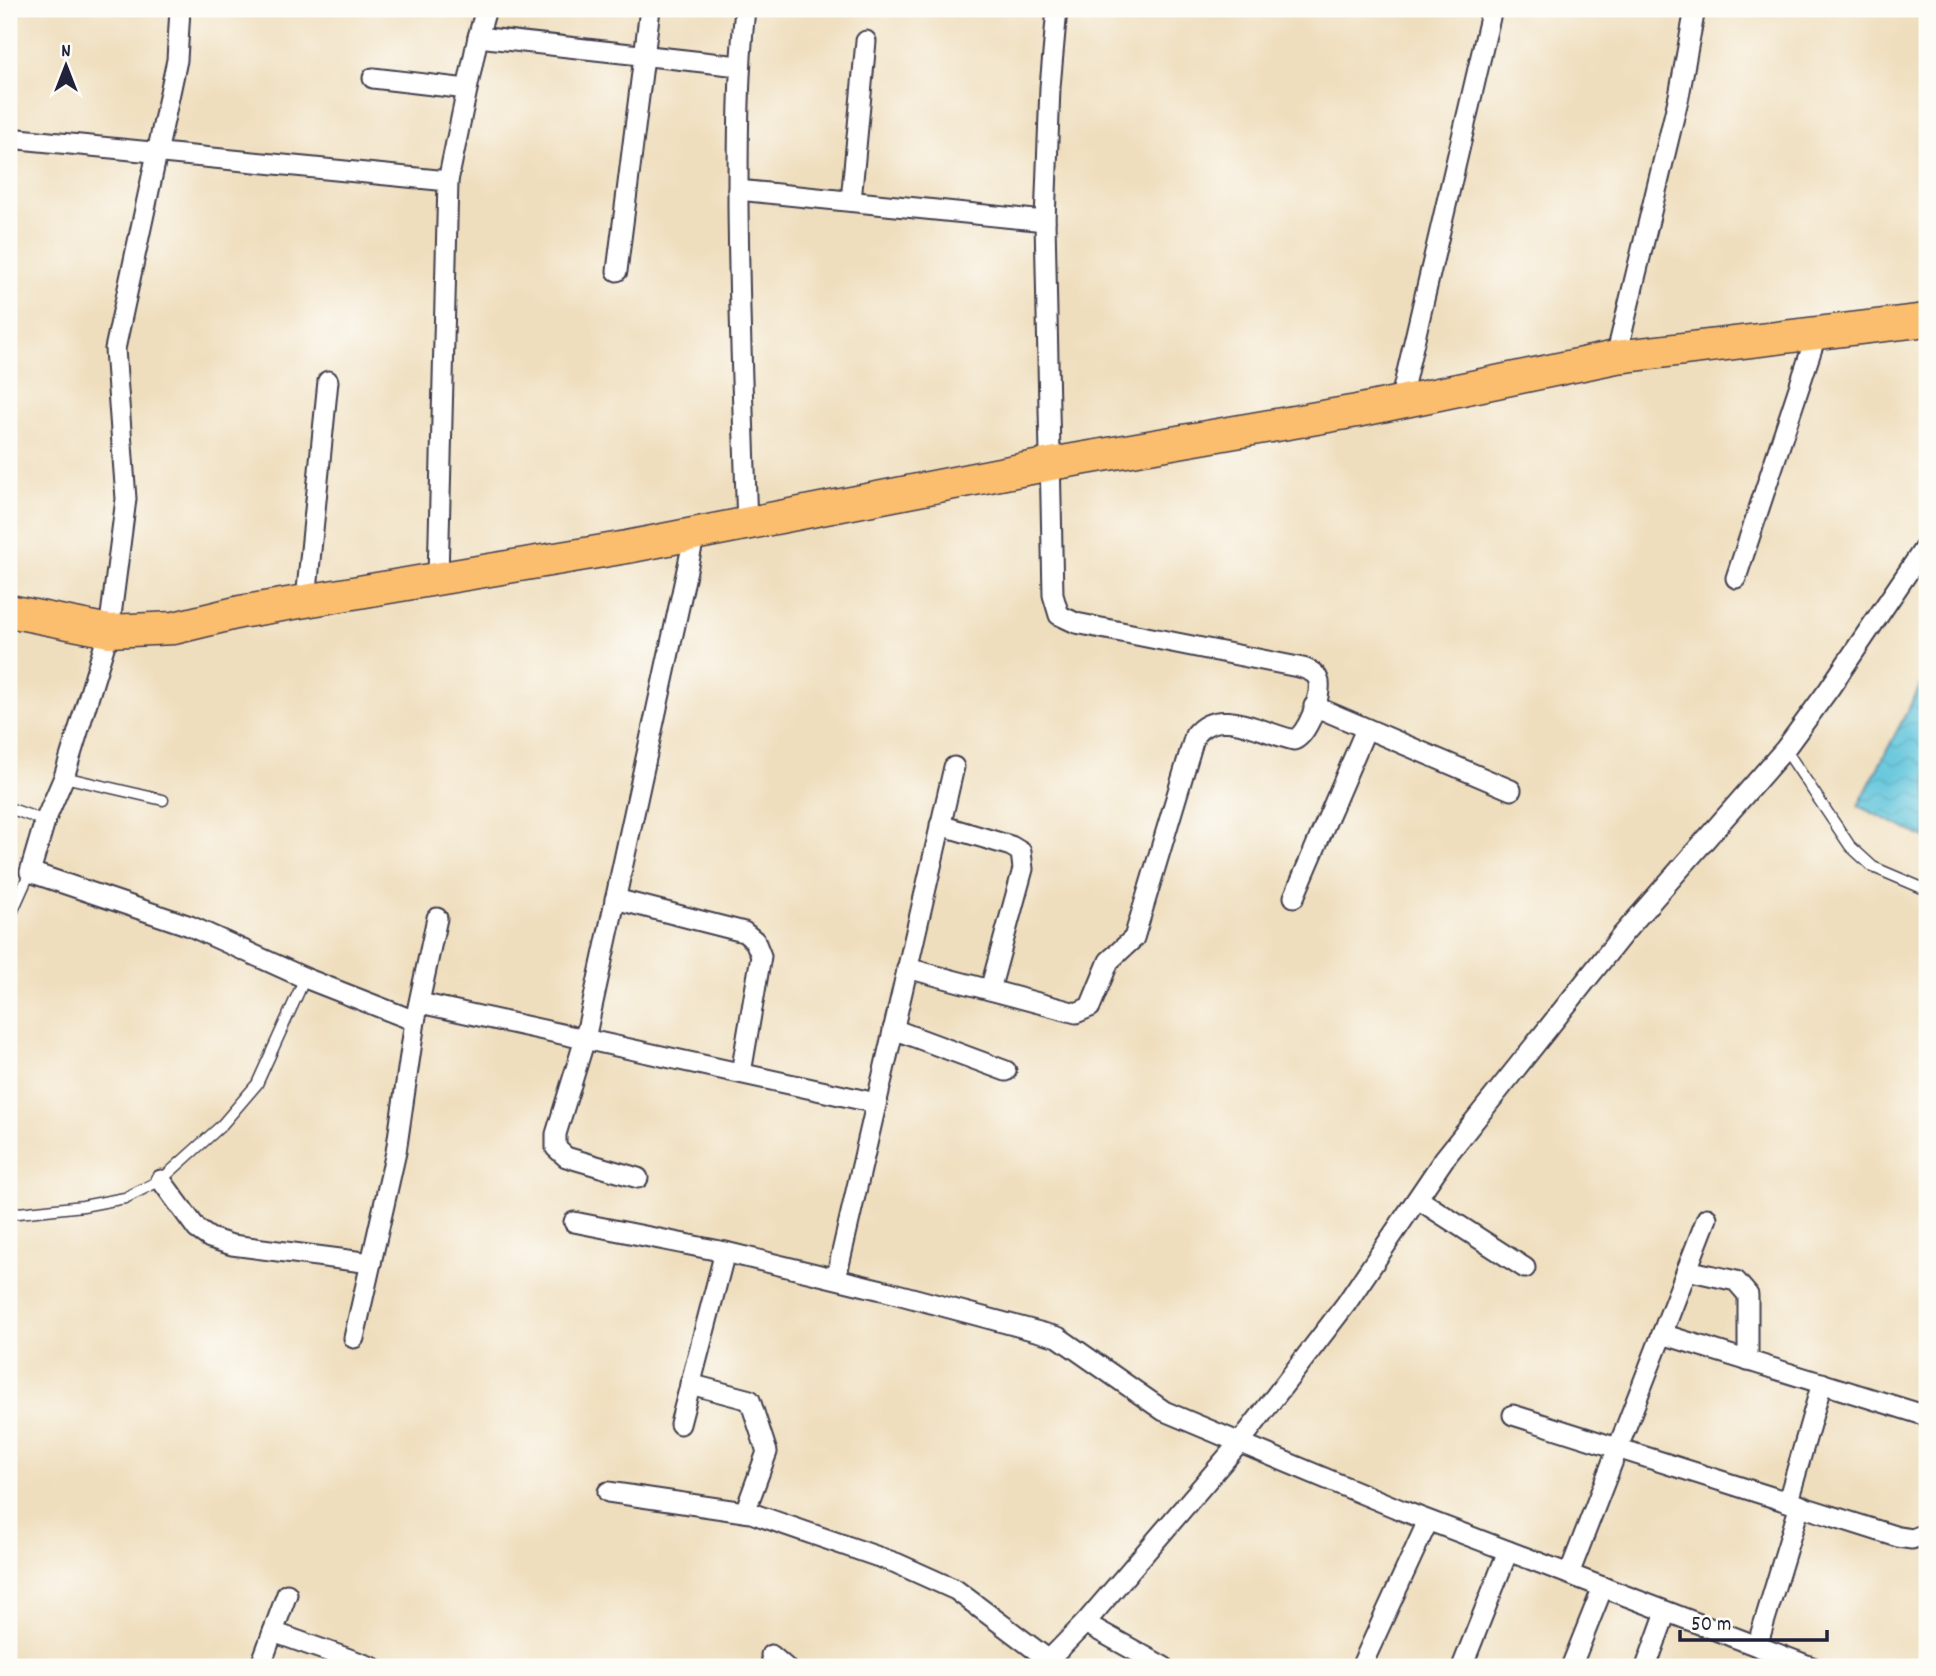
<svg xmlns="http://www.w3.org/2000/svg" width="1936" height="1676" viewBox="0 0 1936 1676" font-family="Dekko,sans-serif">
  <defs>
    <pattern id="water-waves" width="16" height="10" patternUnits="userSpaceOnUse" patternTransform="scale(1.75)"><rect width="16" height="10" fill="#5ec4db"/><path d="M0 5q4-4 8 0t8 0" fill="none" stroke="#51a8bd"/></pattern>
  </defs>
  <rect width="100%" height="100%" fill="#fdfcf7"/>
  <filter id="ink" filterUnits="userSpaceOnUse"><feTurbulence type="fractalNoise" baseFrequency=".0143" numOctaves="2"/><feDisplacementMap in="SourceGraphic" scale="14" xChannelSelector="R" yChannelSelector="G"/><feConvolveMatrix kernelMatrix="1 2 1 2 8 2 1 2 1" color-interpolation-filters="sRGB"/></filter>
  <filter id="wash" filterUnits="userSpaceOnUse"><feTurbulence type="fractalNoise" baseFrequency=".00686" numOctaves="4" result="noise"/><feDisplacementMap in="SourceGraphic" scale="28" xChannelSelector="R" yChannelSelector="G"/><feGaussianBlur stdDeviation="1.57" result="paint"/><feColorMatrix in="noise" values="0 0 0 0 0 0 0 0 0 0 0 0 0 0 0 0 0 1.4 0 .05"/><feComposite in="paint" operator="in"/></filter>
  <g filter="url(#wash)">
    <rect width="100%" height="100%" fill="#efdebd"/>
    <path fill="url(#water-waves)" stroke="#40738b" stroke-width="2" d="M1927 673V839L1858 806Z"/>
  </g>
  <g filter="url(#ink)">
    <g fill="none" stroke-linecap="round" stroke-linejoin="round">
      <g stroke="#413e4e" stroke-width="13">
        <g id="lane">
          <path d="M1785 749 1850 846 1873 867 1927 890"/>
          <path d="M64 777 163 800"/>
          <path d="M9 808 45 821"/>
          <path d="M9 919 30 872"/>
          <path d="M9 1214 83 1206 125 1198 161 1180 221 1126 257 1084 305 978"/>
        </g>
      </g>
      <g stroke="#413e4e" stroke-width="23">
        <g id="street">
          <path d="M180 9 177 60 115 349 126 499 109 631 64 777 45 821 30 872 190 926 305 978 415 1021"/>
          <path d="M745 9C738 74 738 139 738 205 739 311 743 417 747 523"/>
          <path d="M478 37 739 66"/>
          <path d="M373 78 467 89"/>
          <path d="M9 138 448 181"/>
          <path d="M738 190 1045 221"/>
          <path d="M851 201 866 41"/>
          <path d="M617 271 650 9"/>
          <path d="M1616 357 1679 96 1695 9"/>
          <path d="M1400 402 1492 9"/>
          <path d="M438 577 448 181 478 37 486 9"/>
          <path d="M1736 578 1817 333"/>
          <path d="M306 600 328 381"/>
          <path d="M1314 706 1511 790"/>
          <path d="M940 825 1011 846 1021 852 1023 869 990 990"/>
          <path d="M1294 897 1366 729"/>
          <path d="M615 899 744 932 755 941 761 956 741 1073"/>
          <path d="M907 968 1076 1013 1090 1007 1109 961 1134 938 1195 735C1218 705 1262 733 1294 740 1308 734 1321 697 1319 682 1317 673 1310 671 1303 668L1076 623 1059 615 1053 595 1045 221 1050 87 1057 9"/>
          <path d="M420 1003 876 1103"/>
          <path d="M893 1029 1006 1071"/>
          <path d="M638 1178 566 1157 556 1148V1134L585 1039 695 533"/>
          <path d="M161 1180 197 1229 210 1238 232 1245 371 1263"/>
          <path d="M1418 1199 1525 1268"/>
          <path d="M574 1222 725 1252 882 1290 1058 1337 1164 1411 1401 1510 1812 1667"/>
          <path d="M1687 1270 1736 1281 1748 1295V1361"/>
          <path d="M836 1278 954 767"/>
          <path d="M1662 1334 1927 1416"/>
          <path d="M354 1338 396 1152 415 1021 437 918"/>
          <path d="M690 1384 750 1400 767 1452 745 1512"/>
          <path d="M1513 1415 1898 1537 1912 1539 1927 1533"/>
          <path d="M680 1424 725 1252"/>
          <path d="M608 1492 751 1513 896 1563 956 1590 1049 1660"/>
          <path d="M1788 1501 1822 1383"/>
          <path d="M1569 1574 1707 1218"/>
          <path d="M1085 1623 1164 1667"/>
          <path d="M273 1632 372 1667"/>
          <path d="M1757 1646 1800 1505"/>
          <path d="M771 1655 785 1667"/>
          <path d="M260 1667 287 1594"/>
          <path d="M1042 1667 1085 1623 1241 1441 1346 1304 1444 1159 1623 934 1785 749 1829 689 1927 544"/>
          <path d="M1361 1667 1428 1521"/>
          <path d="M1462 1667 1508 1551"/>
          <path d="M1571 1667 1603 1587"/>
          <path d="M1646 1667 1666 1612"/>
        </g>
      </g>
      <g stroke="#413e4e" stroke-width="35">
        <path id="primary" d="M9 611 109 631 174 628 240 612 627 547 1051 464 1357 411 1616 357 1927 320"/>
      </g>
      <use href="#lane" stroke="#fff" stroke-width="10"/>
      <use href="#street" stroke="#fff" stroke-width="19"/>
      <use href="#primary" stroke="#fbbd6e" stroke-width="32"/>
    </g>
  </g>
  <rect width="1936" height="1676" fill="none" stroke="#fdfcf7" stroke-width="35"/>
  <g transform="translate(66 66)" stroke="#fdfcf7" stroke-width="5" paint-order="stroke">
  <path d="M0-5L12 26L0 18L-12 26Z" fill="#22223b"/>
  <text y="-10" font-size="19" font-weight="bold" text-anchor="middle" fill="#22223b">N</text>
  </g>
  <path d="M1680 1630v10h147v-10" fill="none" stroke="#22223b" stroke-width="3.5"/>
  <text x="1691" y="1630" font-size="21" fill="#22223b" stroke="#fdfcf7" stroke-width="5" paint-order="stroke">50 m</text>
</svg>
